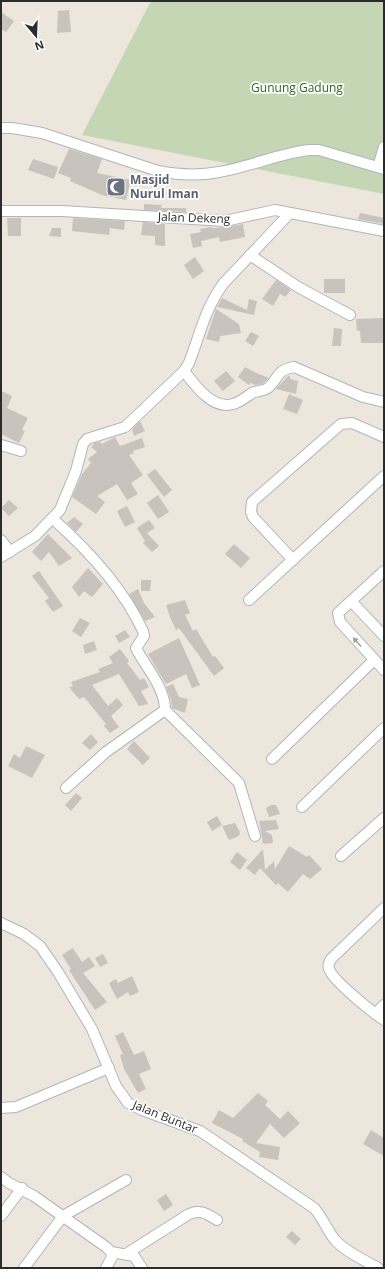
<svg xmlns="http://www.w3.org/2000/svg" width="385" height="1269" viewBox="0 0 385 1269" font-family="'Open Sans',sans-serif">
  <rect width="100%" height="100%" fill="#ede6dd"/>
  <path fill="#c5d6b4" d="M151 1H384V194L82 135Z"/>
  <g fill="#c8c3bc">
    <path d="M69 10 71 32 57 33 58 11Z"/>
    <path d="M1 12 14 21 6 32 1 29Z"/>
    <path d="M69 149 102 159 97 173 131 180 126 200 102 195 70 181 71 178 58 173Z"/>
    <path d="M33 159 58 167 54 179 28 170Z"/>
    <path d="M144 204 162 205 161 208H186V212L144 210Z"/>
    <path d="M360 213 384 218V224L358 219Z"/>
    <path d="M7 218H21V236H8Z"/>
    <path d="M73 218 125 221 124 230 110 228 109 235 72 231Z"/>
    <path d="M143 222 165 224V246L155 245V236L141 235Z"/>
    <path d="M243 224 245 237 220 242 219 237 201 241 202 246 193 248 190 234 201 232 200 229 210 227 214 228 226 227Z"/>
    <path d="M52 228H61V237L49 236Z"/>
    <path d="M195 257 204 271 193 279 184 265Z"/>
    <rect x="324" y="279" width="21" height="14"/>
    <path d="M276 280 291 290 285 297 280 294 273 306 262 299Z"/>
    <path d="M222 298 247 310 249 299 257 301 254 315 217 307Z"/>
    <path d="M216 309 239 324 241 333 220 336 219 342 206 339Z"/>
    <path d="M384 318V343H361L360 331H357L356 319Z"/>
    <path d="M334 328 342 329 341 346H332Z"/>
    <path d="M251 332 259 336 253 346 245 341Z"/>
    <path d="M245 367 254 372 269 378 262 384 255 385 251 383 249 385 238 377Z"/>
    <path d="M226 371 235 381 223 391 214 381Z"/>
    <path d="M288 376H290V379L298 381 296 394 276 389Z"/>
    <path d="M1 391 12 396 7 408 28 418 22 430 25 431 19 443 1 434Z"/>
    <path d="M289 394 303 400 297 414 283 409Z"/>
    <path d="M140 421 145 431 134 436 132 429Z"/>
    <path d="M115 437 120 446 142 438 145 447 133 451 134 453 129 455 143 475 131 483 138 494 127 500 117 484 97 496 105 502 96 514 72 497 82 474 91 463 88 459 97 452 91 447 95 443 100 442 102 444Z"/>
    <path d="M155 469 172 490 164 497 147 475Z"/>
    <path d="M158 495 169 512 158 519 147 503Z"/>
    <path d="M9 500 18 508 9 516 1 508Z"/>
    <path d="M127 506 135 522 125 527 117 511Z"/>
    <path d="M74 517 83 524 76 532 67 523Z"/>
    <path d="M149 520 155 528 147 533 159 546 152 552 143 543 145 541 137 528Z"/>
    <path d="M48 534 72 558 59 566 49 552 41 561 32 552Z"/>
    <path d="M234 544 250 558 241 568 225 554Z"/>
    <path d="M88 568 103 584 92 597 84 591 79 597 72 587Z"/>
    <path d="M39 571 63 606 53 612 45 601 49 598 32 576Z"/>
    <path d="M141 580H151L150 591H141Z"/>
    <path d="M138 589 144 603 155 617 145 621 129 594Z"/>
    <path d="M185 600 190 613 185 615 193 631 196 629 213 657 215 656 224 668 214 676 179 628 176 630 170 617 166 605Z"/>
    <path d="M80 618 90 623 81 637 72 631Z"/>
    <path d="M125 630 130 637 119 643 115 636Z"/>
    <path d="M179 638 200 685 192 688 186 674 166 684 148 654Z"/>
    <path d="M94 641 97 650 85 654 83 645Z"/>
    <path d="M120 649 129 661 127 663 140 680 144 678 149 687 141 691 148 704 139 706 119 674 92 685 108 706 117 698 123 705 111 716 119 727 110 733 104 726 106 724 84 697 79 699 69 687 73 686 71 682 100 672 98 669 113 663 109 657Z"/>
    <path d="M173 684 179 697 188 699 185 713 172 708 171 700 166 687Z"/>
    <path d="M91 734 98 742 90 750 82 743Z"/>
    <path d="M134 741 150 758 143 765 127 749Z"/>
    <path d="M26 746 45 755 32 778 8 766 14 754 20 758Z"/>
    <path d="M76 793 82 798 71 811 65 805Z"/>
    <path d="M271 805H276L280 814 269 817 266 808Z"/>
    <path d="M217 816 222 825 212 831 207 822Z"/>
    <path d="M276 820 279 829 265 831 272 835 273 843 263 844 259 821Z"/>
    <path d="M235 823 240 832 239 836 229 840 222 826Z"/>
    <path d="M289 846 307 857 309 855 322 869 310 879 303 874 288 892 278 883 276 885 260 868 255 875 246 868 263 849 265 870 274 861 275 869Z"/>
    <path d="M237 852 247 860 240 870 230 862Z"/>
    <path d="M73 948 82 962 89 957 95 966 83 973 107 1002 95 1010 69 970 71 969 62 955Z"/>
    <path d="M103 954 108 963 100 967 95 958Z"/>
    <path d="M132 976 139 992 130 996 128 992 117 999 109 983 116 979 118 983Z"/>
    <path d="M123 1032 134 1055 144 1051 151 1069 139 1074 146 1089 138 1093 124 1069 120 1055 123 1054 115 1036Z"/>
    <path d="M258 1093 268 1101 265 1105 280 1119 288 1111 300 1123 284 1138 270 1124 256 1143 280 1147 278 1160 259 1157 260 1152 242 1141 243 1139 212 1123 219 1110 233 1118Z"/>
    <path d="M371 1130 384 1138V1156L363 1144Z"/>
    <path d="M166 1194 173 1205 164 1211 157 1200Z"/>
    <path d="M292 1231 301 1239 295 1245 286 1237Z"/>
  </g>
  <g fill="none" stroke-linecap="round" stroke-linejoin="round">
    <g stroke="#b1b4be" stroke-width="12">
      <g id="street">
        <path d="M1 128H12L42 133 158 171C179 175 198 176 219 172 249 167 278 154 308 150H319L384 169"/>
        <path d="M378 167 384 147"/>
        <path d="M1 211H62L225 221 275 210 384 231"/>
        <path d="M250 255 298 287 350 315"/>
        <path d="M184 371C195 385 212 410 233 404 239 403 246 397 252 393 257 390 264 392 269 387 280 377 275 371 294 367L363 397 384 402"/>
        <path d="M1 445 21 451"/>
        <path d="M53 519C88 550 123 588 143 631L144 636 136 648C146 668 165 687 165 710L239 783 255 836"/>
        <path d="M1 540 10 552"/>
        <path d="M1 557 35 536 60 510 76 471 83 444 87 439 125 427 184 371 189 363C200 334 205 309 223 284L290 213"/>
        <path d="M293 560 253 517 251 512 252 502 341 424 352 423 384 437"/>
        <path d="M384 571 338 613 340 622 384 670"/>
        <path d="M249 600 384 476"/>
        <path d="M351 601 384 636"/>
        <path d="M272 759 374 660"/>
        <path d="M66 788 106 752 165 710"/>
        <path d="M302 807 384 728"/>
        <path d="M341 856 384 818"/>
        <path d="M384 908 331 959C329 963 327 966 330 971 335 982 372 1012 384 1020"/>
        <path d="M1 923 24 934 40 946 58 972 92 1029 116 1086 128 1103 142 1110 200 1131 314 1208C323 1218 327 1230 335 1240 346 1252 364 1260 378 1268"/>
        <path d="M375 1014 384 1005"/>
        <path d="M1 1108 16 1107 109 1068"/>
        <path d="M1 1177 9 1183 34 1196 106 1247 111 1252 112 1257 106 1268"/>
        <path d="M1 1216 22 1188"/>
        <path d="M111 1252 134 1256 142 1268"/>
        <path d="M126 1254 189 1214C201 1209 207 1214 217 1220"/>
        <path d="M24 1268 63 1216 126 1180"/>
      </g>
    </g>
    <use href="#street" stroke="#fff" stroke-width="10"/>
  </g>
  <defs><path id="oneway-solid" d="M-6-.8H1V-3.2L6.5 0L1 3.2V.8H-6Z"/></defs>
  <use fill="#a0a0a0" href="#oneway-solid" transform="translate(357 642) rotate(-132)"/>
  <defs>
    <g id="mosque-square" transform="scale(1)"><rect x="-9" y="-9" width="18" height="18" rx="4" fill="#6b7280" stroke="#fff"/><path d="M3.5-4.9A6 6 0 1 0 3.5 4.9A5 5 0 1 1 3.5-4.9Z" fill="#fff"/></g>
  </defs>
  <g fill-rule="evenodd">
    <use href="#mosque-square" x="116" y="187"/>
  </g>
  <g text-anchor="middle" stroke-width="3.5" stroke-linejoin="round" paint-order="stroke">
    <g font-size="12" fill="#2b681b" stroke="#fff">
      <text x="297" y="92">Gunung Gadung</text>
    </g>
    <g font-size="12" font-weight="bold" fill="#5b616d" stroke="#fff" text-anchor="start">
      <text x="130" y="184">Masjid<tspan x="130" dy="14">Nurul Iman</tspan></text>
    </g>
    <g font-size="12" fill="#2b2b2b" stroke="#fff">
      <text transform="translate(194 218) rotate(2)" y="4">Jalan Dekeng</text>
      <text transform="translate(165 1117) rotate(22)" y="4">Jalan Buntar</text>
    </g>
  </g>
  <rect width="385" height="1269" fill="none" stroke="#2b2b2b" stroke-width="4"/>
  <g transform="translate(36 36) rotate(161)" stroke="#ffffff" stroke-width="3" paint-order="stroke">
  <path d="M0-3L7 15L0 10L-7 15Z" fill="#2b2b2b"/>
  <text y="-6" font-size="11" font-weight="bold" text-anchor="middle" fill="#2b2b2b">N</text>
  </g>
</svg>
